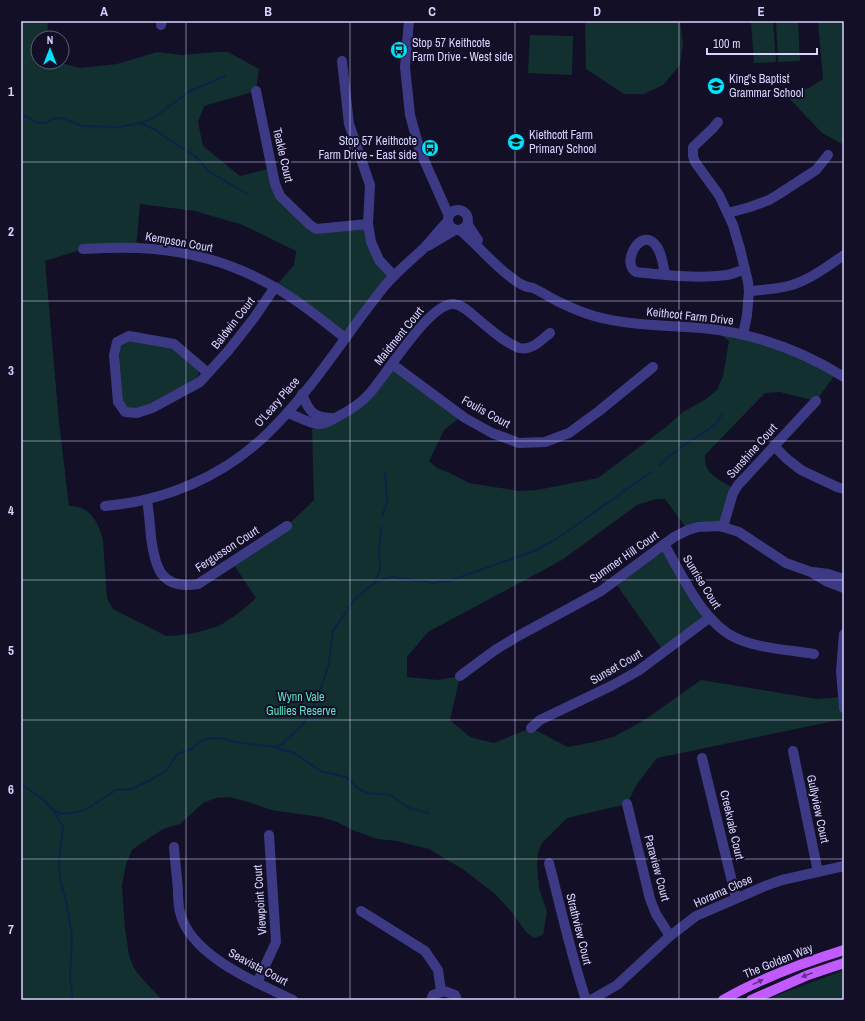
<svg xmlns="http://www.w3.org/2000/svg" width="865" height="1021" viewBox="0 0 865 1021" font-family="'Archivo Narrow',sans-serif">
  <rect width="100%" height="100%" fill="#130f26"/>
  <g fill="#12302f">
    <path d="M21 21H48L47 38H38V62H57L80 68 89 67 117 64 157 52 182 55 216 52H228L259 69 256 91 204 106 198 122 203 146 240 176 272 168 275 184 309 224H368L371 242 394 276 345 338 275 287 294 265 296 251 243 225 195 211 140 204 136 248 83 249 45 261 59 422 69 506C90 505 98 522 103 540L107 598 113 609 166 636C180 636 202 632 215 627 226 624 248 606 256 598L232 562 287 526 314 500 312 429 328 426 347 412 392 364 462 416 444 430 429 461 437 468 448 472 469 483 519 491 537 490 598 478 666 427 683 412 706 399 717 390 723 376 729 341 715 330 753 337 837 372 816 401 780 392 765 393 705 455C703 475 721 480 735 489L723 527 688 530 665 499H656L637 505 562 560 428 632 407 657V677L438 680 460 676 450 720 470 737 494 743 531 728 568 747 594 742 613 737 643 721 701 680 817 699 842 697 844 719 657 758 637 784 627 804 567 818 542 843 538 853 537 864 539 888 547 912 543 935 534 938 526 932 511 911 495 894 464 870 429 849 397 841 377 839 355 831 337 822 321 817 271 810 245 801 229 797 216 798 203 803 180 824 163 829 140 844 132 850 126 864 122 885 125 928 129 955 133 966 138 974 162 1000H21Z"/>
    <path d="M585 21H680L683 43 680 65 663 85 644 94H624L586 69Z"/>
    <path d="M751 21H773L776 62 754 63Z"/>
    <path d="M776 21H798L800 61 778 62Z"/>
    <path d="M818 21H844V145L822 133 785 94 809 88 823 79Z"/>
    <path d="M530 35 573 36 572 75 528 73Z"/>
    <path d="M131 339 171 347 199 372 197 379 136 410C130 408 124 406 121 399 118 391 119 355 120 347Z"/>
    <path d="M664 544 709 618 664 652 614 581Z"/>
    <path d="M844 970V1000H768L783 993Z"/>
  </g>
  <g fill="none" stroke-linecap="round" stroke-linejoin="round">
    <g stroke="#0c2248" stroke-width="2">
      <path d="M21 114 38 123H46L53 119 63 118 82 126 119 127 141 123 153 118 190 91 225 76"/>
      <path d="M142 124 156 130 165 137 195 156 210 172 247 194"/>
      <path d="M659 465 684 445 714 426 723 413"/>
      <path d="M382 516 387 502 385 472"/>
      <path d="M375 582 380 570 379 551 381 527"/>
      <path d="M274 747 281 745 303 724 318 697 329 663 333 631 354 600 374 583 384 579 392 577 433 583 452 580 534 551 558 538 651 472"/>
      <path d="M21 784 44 800 53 810 63 814 77 812 87 809 116 790 132 789 152 779 167 770 177 754 192 749 202 740 213 738 225 739 235 742 274 747 294 753 321 771 346 777 359 789 367 793 390 795 409 808 429 813"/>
      <path d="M53 810 63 827 59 862 60 879 66 901 72 935 70 979 73 1000"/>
    </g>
    <g stroke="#3d3a85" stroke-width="10">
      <path d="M409 21 405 67 410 115 420 151 449 216"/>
      <path d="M161 25 162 21"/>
      <path d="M342 61 349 124 370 185 368 224 371 242 379 260 394 276"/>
      <path d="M256 91 275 184 280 196 309 224 316 229 368 224"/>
      <path d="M718 122 713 128 693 147V156L695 162 719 195 733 225 740 249 748 282 749 291 747 315 743 335"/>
      <circle cx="458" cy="220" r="10"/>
      <path d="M728 213 750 207 769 200 779 194 816 170 828 155"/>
      <path d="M468 225 478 240"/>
      <path d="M461 231C475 243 488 258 502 270 509 276 519 285 528 287 529 288 532 287 533 288 542 292 549 297 557 301 569 307 581 312 594 316 629 326 666 325 702 328 752 333 801 350 844 377"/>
      <path d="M428 246 455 230"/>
      <path d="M83 249C101 248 119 247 138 248 186 250 234 263 276 288 301 302 323 321 345 338"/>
      <path d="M665 274C663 265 662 254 657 247 643 226 625 256 632 268 632 269 636 272 636 272 666 275 697 279 727 275 733 274 739 271 745 269"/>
      <path d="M749 291C764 290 778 289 792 285 811 279 828 266 844 255"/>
      <path d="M392 364 465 418 492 433 519 443 545 442 569 433 599 411 653 367"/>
      <path d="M208 373 174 344 129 336 117 342 114 355 118 402 125 412 137 413 152 408 200 382 228 351 254 318 275 287"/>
      <path d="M302 394C309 412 314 418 333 418"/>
      <path d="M287 413C296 415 310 424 318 424 325 425 331 420 337 417 349 411 360 404 369 394 386 376 430 301 454 304 464 305 472 315 479 320 491 330 504 342 519 348 532 351 541 340 550 333"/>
      <path d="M774 446 787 459 801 470 837 487 844 489"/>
      <path d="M147 500C149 512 150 525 151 537 155 568 161 590 198 584L287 526"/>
      <path d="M105 506C165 501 222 477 266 435 311 392 344 337 383 288 394 274 409 262 422 250 431 241 439 230 448 221"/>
      <path d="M723 527 733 493 738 485 816 401"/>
      <path d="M664 544C682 575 703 623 736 638 756 648 791 650 814 654"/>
      <path d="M813 572 828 574 844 579"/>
      <path d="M844 634 841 671 844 708"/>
      <path d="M460 676 495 650 520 635 601 591 674 537 688 530 698 527 720 526 739 532 786 563 811 572 826 581 844 588"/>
      <path d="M531 728 540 720 611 686 638 671 709 618"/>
      <path d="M793 751 818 872"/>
      <path d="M702 758 736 898"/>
      <path d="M627 804 650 899 656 914 670 936"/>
      <path d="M174 847C175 862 177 876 178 890 178 897 178 905 180 912 189 955 257 983 293 1000"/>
      <path d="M549 863C561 909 571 955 586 1000"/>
      <path d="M361 911 425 951 438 970 441 991"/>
      <path d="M257 983 276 942 269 835"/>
      <path d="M431 1000 433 995 444 991 455 995 457 1000"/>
      <path d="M591 1000 617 985 670 936 696 916 765 886 782 880 844 866"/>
    </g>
    <g stroke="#c25bff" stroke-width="10">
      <path d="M723 1000C761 978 802 963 844 950"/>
      <path d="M751 1000 808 975 844 963"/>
    </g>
  </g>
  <defs><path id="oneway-solid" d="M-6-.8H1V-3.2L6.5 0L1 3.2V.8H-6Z"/></defs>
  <g fill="#623188">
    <use href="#oneway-solid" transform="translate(807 975) rotate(159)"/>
    <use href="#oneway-solid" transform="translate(758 982) rotate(-26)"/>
  </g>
  <path fill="none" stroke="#d9d4ff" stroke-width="1" stroke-opacity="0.55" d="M186 21V1000M350 21V1000M515 21V1000M679 21V1000M21 162H844M21 301H844M21 441H844M21 580H844M21 720H844M21 859H844"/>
  <defs>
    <g id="bus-disc" transform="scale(0.9)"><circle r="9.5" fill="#00e5ff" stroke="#130f26"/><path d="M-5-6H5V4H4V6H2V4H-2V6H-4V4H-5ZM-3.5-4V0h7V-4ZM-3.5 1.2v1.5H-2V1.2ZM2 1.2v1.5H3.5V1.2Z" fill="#111"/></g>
    <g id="school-disc" transform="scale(0.9)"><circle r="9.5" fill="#00e5ff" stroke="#130f26"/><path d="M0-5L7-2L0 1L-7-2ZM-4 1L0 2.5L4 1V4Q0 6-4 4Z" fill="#111"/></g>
  </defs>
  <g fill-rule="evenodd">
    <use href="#bus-disc" x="399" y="50"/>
    <use href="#school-disc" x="716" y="86"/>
    <use href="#school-disc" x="516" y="142"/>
    <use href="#bus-disc" x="430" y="148"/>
  </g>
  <g text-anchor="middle" stroke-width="4" stroke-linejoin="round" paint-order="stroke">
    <g font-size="12" fill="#d9d4ff" stroke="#130f26" text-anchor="start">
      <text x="412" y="47">Stop 57 Keithcote<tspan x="412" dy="14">Farm Drive - West side</tspan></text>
      <text x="729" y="83">King's Baptist<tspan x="729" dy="14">Grammar School</tspan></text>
      <text x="529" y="139">Kiethcott Farm<tspan x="529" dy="14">Primary School</tspan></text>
      <text x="417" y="145" text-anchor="end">Stop 57 Keithcote<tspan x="417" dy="14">Farm Drive - East side</tspan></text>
    </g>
    <g font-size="12" fill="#d9d4ff" stroke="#130f26">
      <text transform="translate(283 155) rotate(77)" y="4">Teakle Court</text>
      <text transform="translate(179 242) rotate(10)" y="4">Kempson Court</text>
      <text transform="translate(690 316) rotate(6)" y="4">Keithcot Farm Drive</text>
      <text transform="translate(233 323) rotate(-52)" y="4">Baldwin Court</text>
      <text transform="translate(399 336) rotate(-51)" y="4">Maidment Court</text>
      <text transform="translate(277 402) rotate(-49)" y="4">O'Leary Place</text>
      <text transform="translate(486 412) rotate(29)" y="4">Foulis Court</text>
      <text transform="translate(752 451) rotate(-48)" y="4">Sunshine Court</text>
      <text transform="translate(227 549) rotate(-33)" y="4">Fergusson Court</text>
      <text transform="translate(624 557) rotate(-35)" y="4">Summer Hill Court</text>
      <text transform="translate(702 582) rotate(58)" y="4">Sunrise Court</text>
      <text transform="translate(616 667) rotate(-30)" y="4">Sunset Court</text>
      <text transform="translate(818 809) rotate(78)" y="4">Gullyview Court</text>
      <text transform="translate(732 825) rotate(77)" y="4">Creekvale Court</text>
      <text transform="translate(657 868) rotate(75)" y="4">Paraview Court</text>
      <text transform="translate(723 891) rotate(-24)" y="4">Horama Close</text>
      <text transform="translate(260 900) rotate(-94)" y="4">Viewpoint Court</text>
      <text transform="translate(579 929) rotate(76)" y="4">Strathview Court</text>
      <text transform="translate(778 961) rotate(-22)" y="4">The Golden Way</text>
      <text transform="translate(258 967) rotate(28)" y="4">Seavista Court</text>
    </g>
    <g font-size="12" fill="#5fe0c0" stroke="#130f26">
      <text x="301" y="701">Wynn Vale<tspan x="301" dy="14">Gullies Reserve</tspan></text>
    </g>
  </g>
  <rect width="865" height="1021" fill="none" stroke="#130f26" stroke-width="44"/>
  <g transform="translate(50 50)"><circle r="19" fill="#130f26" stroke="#625e7d"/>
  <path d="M0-3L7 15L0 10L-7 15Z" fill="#00e5ff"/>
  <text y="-6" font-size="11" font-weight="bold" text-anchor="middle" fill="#d9d4ff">N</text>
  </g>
  <path d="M707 48v6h110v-6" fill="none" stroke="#d9d4ff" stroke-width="2"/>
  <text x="713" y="48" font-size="12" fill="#d9d4ff" stroke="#130f26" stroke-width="3" paint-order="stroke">100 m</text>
  <rect x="22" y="22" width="821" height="977" fill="none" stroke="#d9d4ff" stroke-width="1.5"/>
  <g font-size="13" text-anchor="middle" font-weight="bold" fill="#d9d4ff">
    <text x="104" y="16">A</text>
    <text x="268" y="16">B</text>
    <text x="432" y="16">C</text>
    <text x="597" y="16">D</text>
    <text x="761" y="16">E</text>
    <text x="11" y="96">1</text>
    <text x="11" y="236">2</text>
    <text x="11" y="375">3</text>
    <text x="11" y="515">4</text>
    <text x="11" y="655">5</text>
    <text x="11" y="794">6</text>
    <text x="11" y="934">7</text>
  </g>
</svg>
